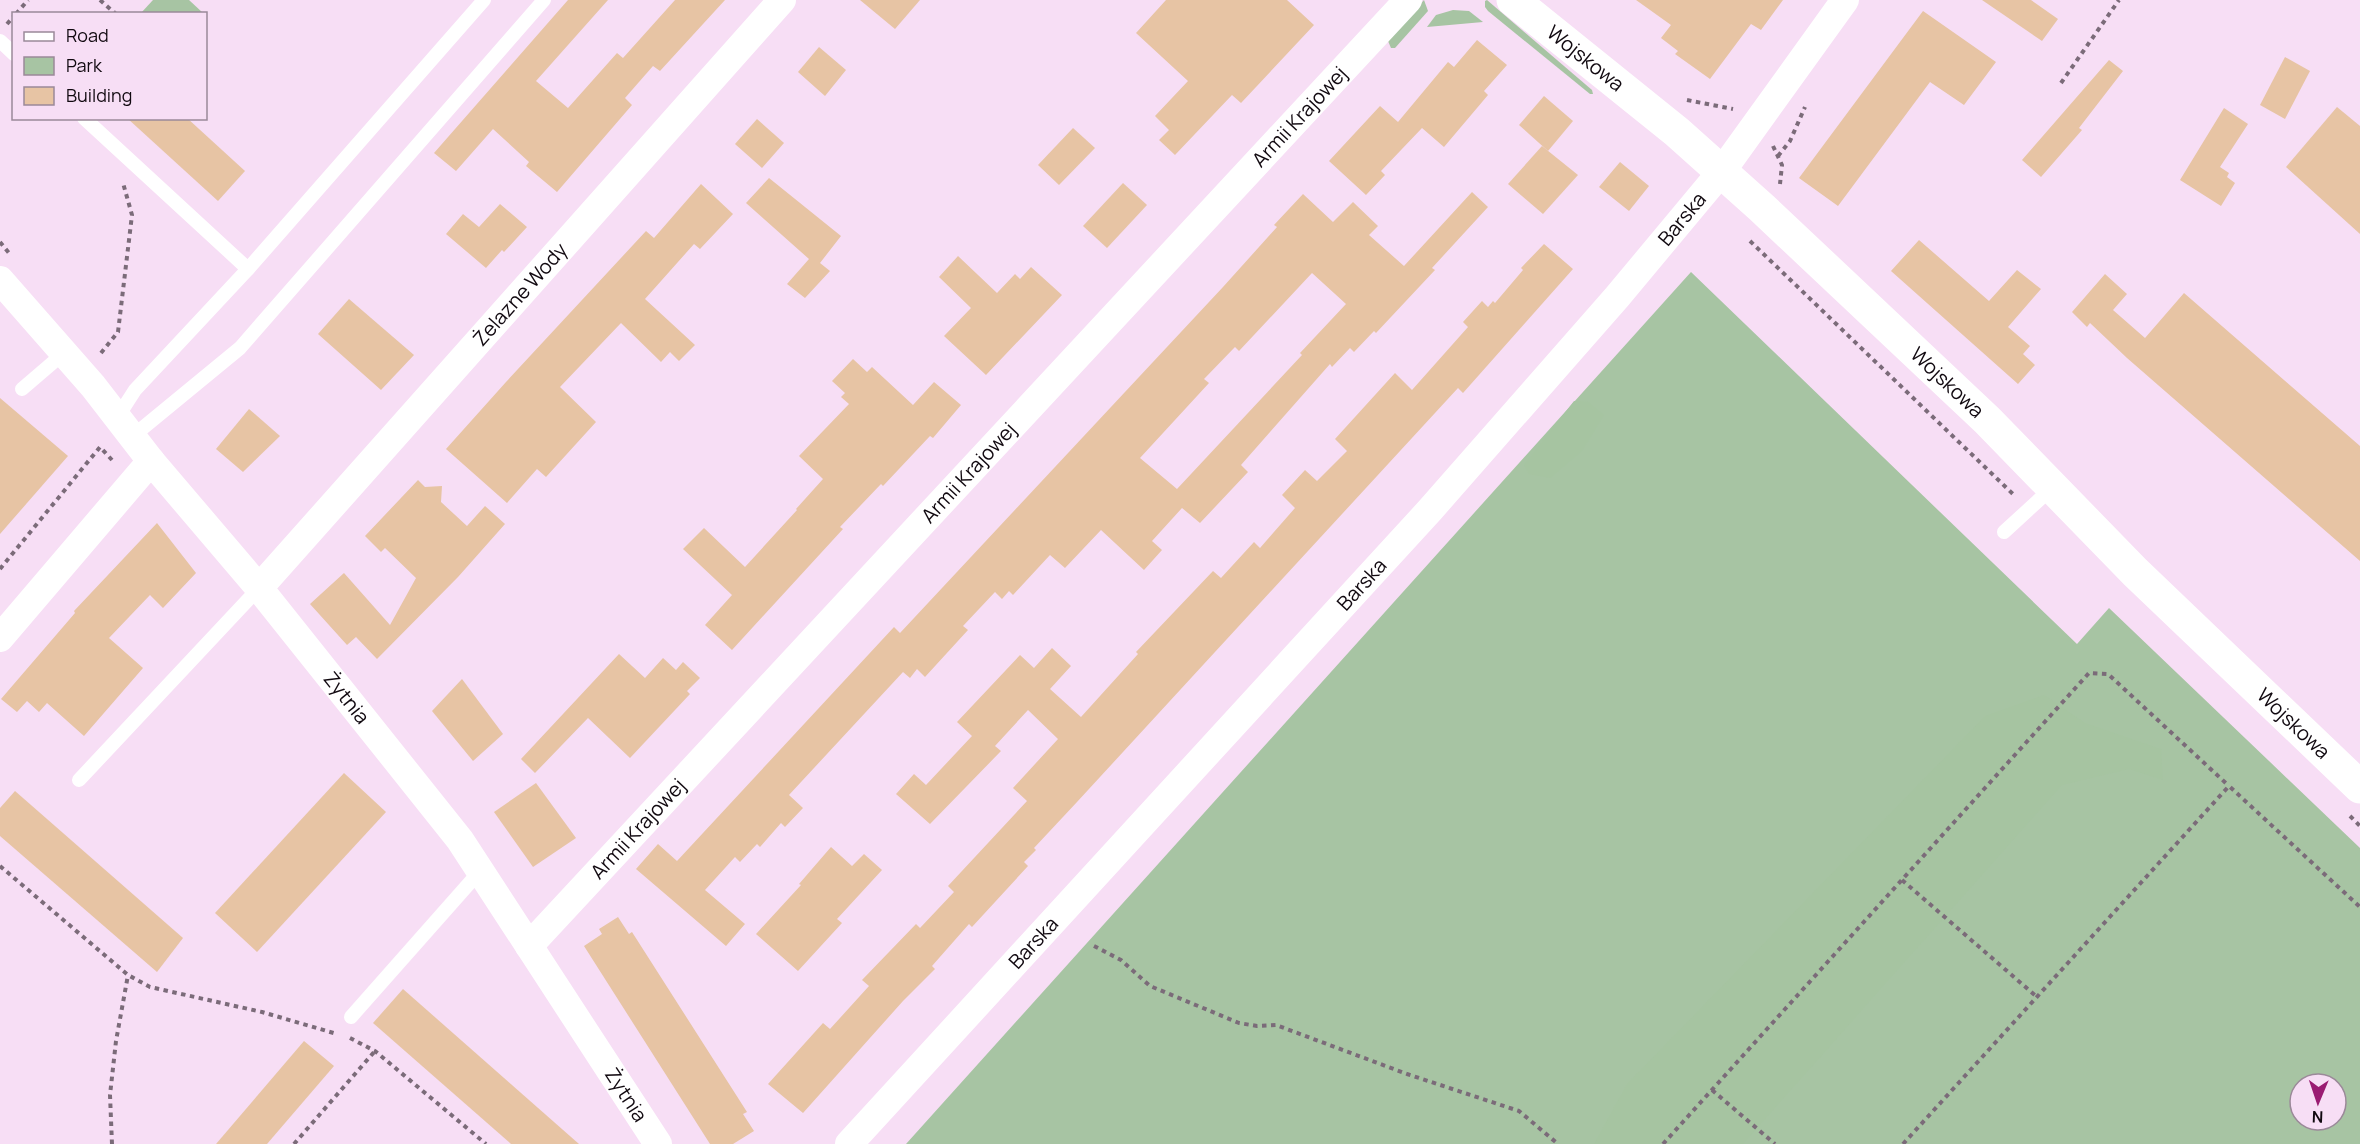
<svg xmlns="http://www.w3.org/2000/svg" width="2360" height="1144" viewBox="0 0 2360 1144" font-family="Manrope,sans-serif">
  <rect width="100%" height="100%" fill="#f7def5"/>
  <g fill="#a7c4a3" fill-rule="evenodd">
    <path d="M153 0H189L203 13H141Z"/>
    <path d="M1424 0 1428 11 1395 48H1391L1388 41Z"/>
    <path d="M1487 0 1592 90 1593 94H1590L1488 11 1485 7V1Z"/>
    <path d="M1453 10 1469 11 1483 22 1427 27 1436 15Z"/>
    <path d="M1691 272 2077 644 2109 608 2360 848V1144H906ZM2300 1084H2336V1120H2300Z"/>
  </g>
  <g fill="#a6c4a1">
    <path d="M1574 401 1588 402 1604 415 1582 451 1550 478 1529 474 1524 465Z"/>
    <path d="M2044 695 2085 723 2161 749 2163 780 2129 769 2062 785 1743 1144H1594L1627 1084 1985 716Z"/>
  </g>
  <g fill="#e7c4a4" fill-rule="evenodd">
    <path d="M568 0H608L536 81 568 108 617 53 623 58 675 0H725L660 71 653 66 625 98 632 105 557 192 526 166 529 162 493 129 456 171 434 153Z"/>
    <path d="M860 0H920L895 29Z"/>
    <path d="M1166 0H1287L1314 25 1241 103 1232 95 1175 155 1159 140 1169 130 1155 116 1188 81 1136 33Z"/>
    <path d="M1636 0H1783L1761 30 1751 24 1710 79 1675 54 1678 51 1661 38 1671 25Z"/>
    <path d="M1982 0H2031L2058 19 2042 41Z"/>
    <path d="M1923 11 1996 62 1964 105 1930 82 1838 206 1799 178Z"/>
    <path d="M1477 40 1507 65 1484 91 1488 95 1444 147 1422 128 1381 171 1385 175 1366 195 1329 161 1380 106 1398 122 1448 62 1454 67Z"/>
    <path d="M819 47 846 70 825 96 798 72Z"/>
    <path d="M2285 57 2310 71 2285 119 2260 105Z"/>
    <path d="M2109 60 2123 71 2079 128 2082 130 2041 177 2022 160Z"/>
    <path d="M1544 96 1573 121 1548 151 1519 125Z"/>
    <path d="M2337 107 2360 126V234L2286 167Z"/>
    <path d="M2224 108 2248 124 2220 167 2229 173 2227 177 2235 183 2221 206 2180 180Z"/>
    <path d="M127 118H187L245 171 218 201Z"/>
    <path d="M757 119 784 143 762 168 735 144Z"/>
    <path d="M1073 128 1095 148 1059 185 1038 165Z"/>
    <path d="M1542 146 1578 175 1543 214 1508 184Z"/>
    <path d="M1620 162 1649 186 1629 211 1599 187Z"/>
    <path d="M769 178 841 236 820 263 830 271 805 298 787 284 809 259 746 203Z"/>
    <path d="M1123 183 1147 205 1107 248 1083 226Z"/>
    <path d="M701 184 733 214 700 249 694 244 645 299 695 345 679 361 670 352 661 362 621 323 560 387 596 422 546 477 537 469 507 503 446 449 506 382 646 231 654 238Z"/>
    <path d="M1472 192 1488 207 1432 268 1435 270 1376 333 1374 331 1354 352 1350 348 1332 367 1330 364 1241 465 1248 472 1200 523 1182 508 1152 541 1162 550 1144 570 1101 530 1065 568 1050 555 1013 595 1009 591 1002 599 995 592 963 626 968 630 925 677 917 669 910 678 903 672 789 795 803 808 785 827 781 823 760 847 757 844 740 862 735 857 705 890 745 924 726 946 636 869 658 844 677 861 894 627 900 633 1223 287 1277 227 1274 225 1303 194 1333 222 1353 202 1378 226 1369 235 1404 266ZM1312 273 1346 304 1300 353 1302 355 1177 489 1140 458 1209 383 1204 379 1235 347 1239 351Z"/>
    <path d="M500 204 527 227 504 252 502 250 486 268 446 234 463 214 479 227Z"/>
    <path d="M1919 240 1989 301 2017 270 2041 289 2008 327 2030 346 2023 354 2035 365 2018 384 1891 271Z"/>
    <path d="M1544 244 1573 269 1463 393 1458 388 1077 802 1034 848 1036 850 1024 862 1028 866 972 927 969 924 932 966 935 969 903 1001 803 1113 768 1084 823 1023 830 1029 869 986 862 980 916 924 920 928 954 892 948 886 1027 801 1013 788 1058 739 1028 710 995 746 1001 751 930 824 896 794 914 774 926 785 972 736 957 722 1020 655 1034 668 1052 648 1071 666 1050 689 1081 717 1138 654 1136 652 1213 571 1221 578 1254 542 1260 548 1295 508 1282 495 1305 470 1317 481 1347 451 1335 439 1395 373 1412 390 1468 327 1463 322 1482 301 1488 307 1493 301 1495 303 1523 270 1521 268Z"/>
    <path d="M958 256 997 293 1015 274 1020 279 1031 267 1062 295 986 375 944 336 971 308 939 277Z"/>
    <path d="M2105 274 2127 294 2113 310 2145 338 2184 293 2360 446V561L2127 358 2090 323 2087 327 2072 312Z"/>
    <path d="M349 299 414 355 381 390 318 334Z"/>
    <path d="M853 359 867 372 872 367 913 405 934 382 961 405 933 438 930 436 883 486 881 484 840 527 843 529 732 650 705 625 732 595 683 549 704 528 745 567 797 510 796 509 823 479 799 456 849 404 841 397 845 393 832 381Z"/>
    <path d="M0 398 68 456 0 534Z"/>
    <path d="M249 409 280 436 243 472 216 449Z"/>
    <path d="M418 480 425 487 442 486 441 502 467 526 485 506 505 524 458 577 377 659 356 637 347 645 310 604 344 573 390 625 416 578 385 548 381 552 365 536Z"/>
    <path d="M157 523 196 573 163 608 150 595 109 638 143 668 84 736 47 703 39 712 27 701 17 712 1 699 75 613 74 611Z"/>
    <path d="M619 654 645 678 663 658 676 670 683 662 700 678 687 691 690 694 630 758 588 718 535 773 521 759Z"/>
    <path d="M462 679 503 734 473 761 432 711Z"/>
    <path d="M344 773 386 812 257 952 215 913Z"/>
    <path d="M536 783 576 838 533 867 494 812Z"/>
    <path d="M15 791 183 938 157 972 0 836V808Z"/>
    <path d="M831 847 852 866 864 854 882 870 837 919 842 923 798 971 756 934 801 885 799 884Z"/>
    <path d="M618 917 629 934 632 932 747 1112 743 1114 754 1131 733 1144H710L584 946 602 934 599 929Z"/>
    <path d="M403 989 579 1144H511L373 1023Z"/>
    <path d="M304 1041 334 1066 267 1144H216Z"/>
  </g>
  <g fill="none" stroke-linecap="round" stroke-linejoin="round">
    <g stroke="#7b6b79" stroke-width="4" stroke-dasharray="4.5 4.5" stroke-linecap="butt">
      <path d="M100 0 116 14"/>
      <path d="M16 14 28 0"/>
      <path d="M7 24 14 16"/>
      <path d="M2061 83 2119 0"/>
      <path d="M1687 100 1733 109"/>
      <path d="M1773 146 1782 165 1780 184"/>
      <path d="M1778 156 1790 141 1805 107"/>
      <path d="M1750 241 2015 496"/>
      <path d="M0 242 9 253"/>
      <path d="M101 353 118 332 132 215 123 183"/>
      <path d="M0 569 100 447 112 460"/>
      <path d="M2350 816 2360 826"/>
      <path d="M0 866 128 975 150 987 262 1012 337 1034"/>
      <path d="M1902 880 2037 997"/>
      <path d="M1094 946 1121 960 1150 986 1239 1023 1257 1026 1276 1025 1407 1074 1519 1111 1558 1144"/>
      <path d="M350 1038 375 1051 486 1144"/>
      <path d="M1712 1090 1775 1144"/>
      <path d="M112 1144 110 1095 116 1041 128 975"/>
      <path d="M294 1144 375 1051"/>
      <path d="M1663 1144 2089 673 2108 674 2229 786"/>
      <path d="M1903 1144 2229 786 2360 907"/>
    </g>
    <g stroke="#fff" stroke-width="14">
      <path d="M0 41 14 54"/>
      <path d="M84 118 248 269"/>
      <path d="M22 389 64 353"/>
      <path d="M117 418 135 390 248 269 484 0"/>
      <path d="M133 436 240 348 544 0"/>
      <path d="M2004 532 2052 488"/>
      <path d="M79 780 259 588"/>
      <path d="M351 1017 481 870"/>
    </g>
    <g stroke="#fff" stroke-width="28">
      <path id="s1" d="M0 280 93 386 151 461 259 588 460 840 658 1144"/>
      <path id="s2" d="M259 588 782 0"/>
      <path d="M0 638 151 461"/>
      <path id="s3" d="M529 946 1408 0"/>
      <path id="s4" d="M849 1144 1430 510 1617 297 1722 171 1845 0"/>
    </g>
    <path stroke="#fff" stroke-width="33" id="s5" d="M1513 0 1677 132 1762 208 1987 420 2135 572 2360 787"/>
  </g>
  <g text-anchor="middle" stroke-width="4.5" stroke-linejoin="round" paint-order="stroke">
    <g font-size="20" fill="#110910" stroke="#f7def5">
      <text dy="7" stroke="none"><textPath href="#s5" startOffset="93">Wojskowa</textPath></text>
      <text dy="7" stroke="none"><textPath href="#s3" startOffset="1132">Armii Krajowej</textPath></text>
      <text dy="7" stroke="none"><textPath href="#s4" startOffset="1245">Barska</textPath></text>
      <text dy="7" stroke="none"><textPath href="#s2" startOffset="393">Żelazne Wody</textPath></text>
      <text dy="7" stroke="none"><textPath href="#s5" startOffset="579">Wojskowa</textPath></text>
      <text dy="7" stroke="none"><textPath href="#s3" startOffset="646">Armii Krajowej</textPath></text>
      <text dy="7" stroke="none"><textPath href="#s4" startOffset="759">Barska</textPath></text>
      <text dy="7" stroke="none"><textPath href="#s1" startOffset="543">Żytnia</textPath></text>
      <text dy="7" stroke="none"><textPath href="#s5" startOffset="1065">Wojskowa</textPath></text>
      <text dy="7" stroke="none"><textPath href="#s3" startOffset="160">Armii Krajowej</textPath></text>
      <text dy="7" stroke="none"><textPath href="#s4" startOffset="273">Barska</textPath></text>
      <text dy="7" stroke="none"><textPath href="#s1" startOffset="1029">Żytnia</textPath></text>
    </g>
  </g>
  <rect x="12" y="12" width="195" height="108" fill="#f7def5" stroke="#9b8999" stroke-width="1.5"/>
  <rect x="24" y="32" width="30" height="9" fill="#ffffff" stroke="#9b8999" stroke-width="1.5"/>
  <text x="66" y="42" font-size="18" fill="#110910">Road</text>
  <rect x="24" y="57" width="30" height="18" fill="#a7c4a3" stroke="#9b8999" stroke-width="1.5"/>
  <text x="66" y="72" font-size="18" fill="#110910">Park</text>
  <rect x="24" y="87" width="30" height="18" fill="#e7c4a4" stroke="#9b8999" stroke-width="1.5"/>
  <text x="66" y="102" font-size="18" fill="#110910">Building</text>
  <g transform="translate(2318 1102) rotate(182)"><circle r="28" fill="#f7def5" stroke="#9b8999" stroke-width="1.5"/>
  <path d="M0-4.5L10 22L0 15L-10 22Z" fill="#9a1b72"/>
  <text y="-9" font-size="16" font-weight="bold" text-anchor="middle" fill="#110910">N</text>
  </g>
</svg>
